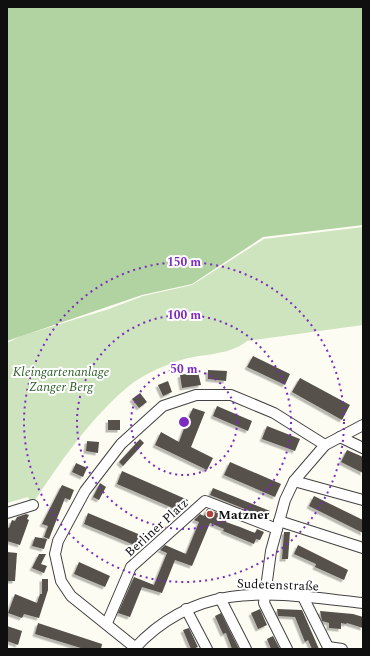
<svg xmlns="http://www.w3.org/2000/svg" width="370" height="656" viewBox="0 0 370 656" font-family="Spectral,serif">
  <defs>
    <filter id="shadow"><feDropShadow dx="-2.5" dy="2.5" stdDeviation="0" flood-color="#0004"/></filter>
  </defs>
  <rect width="100%" height="100%" fill="#fdfcf2"/>
  <path fill="#cee4bf" d="M363 227V325L247 341C228 357 197 353 175 362 159 368 142 375 129 386 89 419 60 463 31 506L28 497 7 503V343L21 336 109 309 143 296 192 285 264 239Z"/>
  <path fill="#b1d2a1" d="M7 7H363V225L263 237 192 284 142 295 7 341Z"/>
  <g fill="#56514c" filter="url(#shadow)">
    <path d="M253 356 290 374 285 385 247 367Z"/>
    <path d="M208 370 227 371 226 381 208 379Z"/>
    <path d="M198 372 201 385 182 388 180 375Z"/>
    <path d="M300 378 350 405 342 420 292 392Z"/>
    <path d="M168 381 172 392 163 396 158 385Z"/>
    <path d="M140 393 147 402 139 408 132 399Z"/>
    <path d="M217 406 252 421 248 431 213 416Z"/>
    <path d="M193 408 205 412 191 447 213 458 207 470 155 445 161 432 179 442 185 426 189 425 188 419Z"/>
    <rect x="108" y="420" width="12" height="10"/>
    <path d="M267 426 300 439 295 451 262 439Z"/>
    <path d="M140 439 144 443 123 466 119 462Z"/>
    <path d="M87 441 99 442 98 453 86 451Z"/>
    <path d="M347 450 363 457V473L341 462Z"/>
    <path d="M230 462 281 484 275 497 224 475Z"/>
    <path d="M76 463 87 468 83 477 72 472Z"/>
    <path d="M122 471 188 500 182 512 117 484Z"/>
    <path d="M100 483 106 487 99 500 93 497Z"/>
    <path d="M62 485 74 490 70 500 65 498 49 539 44 537 48 526 42 524Z"/>
    <path d="M213 488 270 511 267 518 210 495Z"/>
    <path d="M314 496 363 520V533L309 506Z"/>
    <path d="M207 509 228 517 226 522 240 527 255 533 257 529 264 532 260 540 256 539 254 544 223 531 224 529 210 523 192 566 175 560 162 593 142 587 130 617 118 613 134 577 154 585 167 553 160 550 165 545 186 554 199 522 194 520 200 514 204 516Z"/>
    <path d="M88 513 143 536 139 547 84 524Z"/>
    <path d="M26 514 29 515 27 519 29 520 20 545 7 541V527L9 528 12 520 15 521 17 517Z"/>
    <path d="M284 532H290L288 559H282Z"/>
    <path d="M35 537 47 539 44 549 32 546Z"/>
    <path d="M298 545 348 570 344 580 315 567 316 564 294 554Z"/>
    <path d="M7 552 17 553 15 581H7Z"/>
    <path d="M39 554H46L41 564 47 566 44 573 32 568Z"/>
    <path d="M79 562 110 576 105 587 74 574Z"/>
    <path d="M42 579H48V590L39 618 24 614 22 618 8 613 15 594 37 603 40 594H42Z"/>
    <path d="M260 609 267 625 258 629 251 613Z"/>
    <path d="M277 609 302 610 319 649H312L308 640 305 642 295 617 278 616Z"/>
    <path d="M320 611 353 614 363 617V628L347 623 346 624 341 623V629L329 628V623L322 621Z"/>
    <path d="M221 613 239 649H232L226 633 223 634 215 616Z"/>
    <path d="M38 623 102 644 101 649H84L35 634Z"/>
    <path d="M7 626 22 631 18 645 7 641Z"/>
    <path d="M189 628 198 647 193 649H191L183 630Z"/>
    <path d="M273 636 280 649H271L267 639Z"/>
  </g>
  <g fill="none" stroke-linecap="round" stroke-linejoin="round">
    <g stroke="#424242" stroke-width="12">
      <g id="minor">
        <path d="M340 437 363 448"/>
        <path d="M294 481 363 500"/>
        <path d="M7 513 33 505"/>
        <path d="M279 521 363 548"/>
        <path d="M303 597 329 649"/>
        <path d="M220 598 246 649"/>
        <path d="M186 609 207 649"/>
        <path d="M107 623 131 567 205 501 277 529"/>
        <path d="M328 647 342 649"/>
        <path d="M134 649C200 577 277 594 363 603"/>
        <path d="M137 649 71 596 61 581 55 554 58 541 85 491 121 444 163 406 196 395H231L274 413 325 445"/>
        <path d="M287 649 264 603 271 551 285 500 294 481 325 445 363 425"/>
      </g>
    </g>
    <use href="#minor" stroke="#fff" stroke-width="10"/>
  </g>
  <g fill="none" stroke="#7b2cbf" stroke-width="2" stroke-dasharray="2 4">
    <circle cx="184" cy="422" r="53"/>
    <circle cx="184" cy="422" r="107"/>
    <circle cx="184" cy="422" r="160"/>
  </g>
  <circle fill="#ad4238" stroke="#fff" stroke-width="1.5" cx="210" cy="514" r="4"/>
  <g text-anchor="middle" stroke-width="4" stroke-linejoin="round" paint-order="stroke">
    <g font-size="13" font-style="italic" fill="#2b5e27" stroke="#fff">
      <text x="61" y="376">Kleingartenanlage<tspan x="61" dy="15">Zanger Berg</tspan></text>
    </g>
    <g font-size="13" font-weight="bold" fill="#0f0f0f" stroke="#fff" text-anchor="start">
      <text x="218" y="519">Matzner</text>
    </g>
    <g font-size="13" fill="#0f0f0f" stroke="#fff">
      <text transform="translate(156 527) rotate(-42)" y="5">Berliner Platz</text>
      <text transform="translate(278 584) rotate(2)" y="5">Sudetenstraße</text>
    </g>
  </g>
  <circle cx="184" cy="422" r="6" fill="#7b2cbf" stroke="#fff" stroke-width="2"/>
  <g font-size="12" text-anchor="middle" font-weight="bold" fill="#7b2cbf" stroke="#fff" stroke-width="4" stroke-linejoin="round" paint-order="stroke">
    <text x="184" y="266">150 m</text>
    <text x="184" y="319">100 m</text>
    <text x="184" y="373">50 m</text>
  </g>
  <rect width="370" height="656" fill="none" stroke="#0f0f0f" stroke-width="16"/>
</svg>
